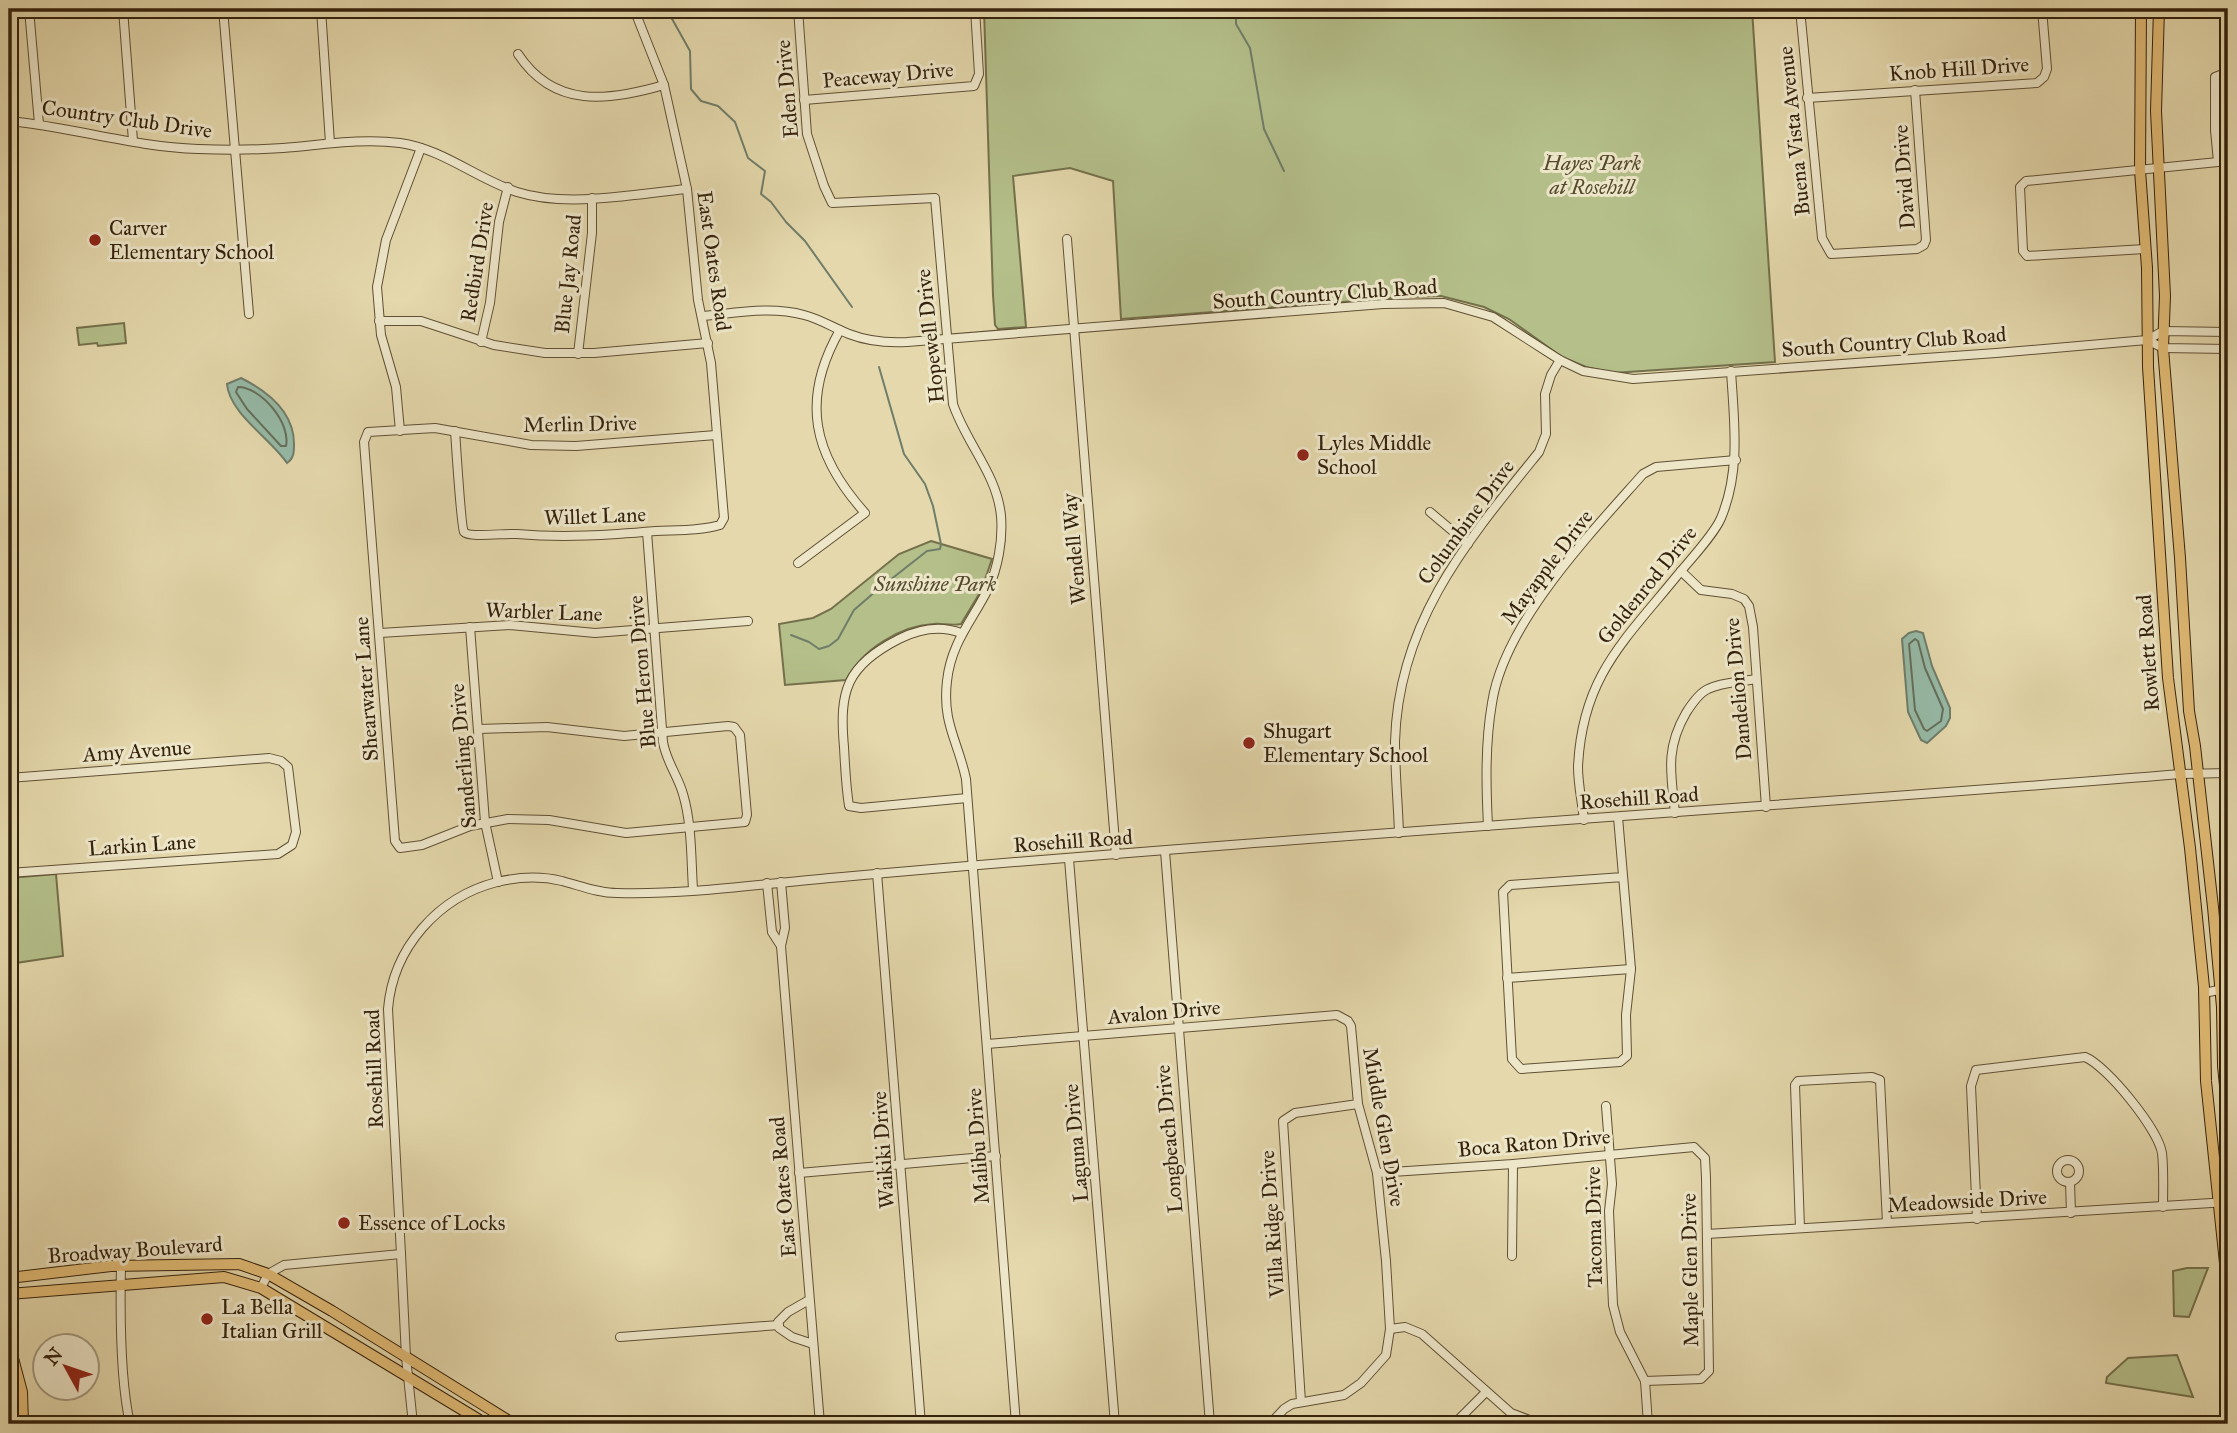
<svg xmlns="http://www.w3.org/2000/svg" width="2237" height="1433" viewBox="0 0 2237 1433" font-family="'IM FELL Great Primer',serif">
  <rect width="100%" height="100%" fill="#e4d8ac"/>
  <filter id="stains"><feTurbulence type="fractalNoise" baseFrequency=".00286" numOctaves="4"/><feColorMatrix values="0 0 0 0 .2 0 0 0 0 .09 0 0 0 0 .02 0 0 0 .5 -.17"/></filter>
  <radialGradient id="worn" r=".72"><stop offset=".6" stop-color="#630" stop-opacity="0"/><stop offset="1" stop-color="#630" stop-opacity=".3"/></radialGradient>
  <g fill="#b4bf8a" stroke="#74704b" stroke-width="2">
    <path d="M984 9H1752L1775 362 1613 373 1586 367 1562 357 1509 319 1484 307 1441 296 1409 297 1121 319 1113 181 1070 168 1013 176 1026 327 998 329 995 325 993 295Z"/>
    <path d="M124 323 126 343 98 346 97 343 79 345 77 328Z"/>
    <path d="M931 541 992 559 981 591 961 624C952 626 942 623 933 624 899 626 862 650 846 680L785 685 779 624 813 618 831 609 899 554Z"/>
    <path d="M56 874 63 956 9 964V878Z"/>
    <path d="M2187 1268H2208L2189 1317 2174 1316 2173 1271Z"/>
    <path d="M2177 1355 2193 1397 2106 1383 2107 1377 2128 1358Z"/>
  </g>
  <g fill="#96baa7" stroke="#6f7d69" stroke-width="2">
    <path d="M241 378C267 391 294 412 294 444 294 452 294 458 287 463 272 440 229 413 227 384Z"/>
    <path d="M1916 631 1923 633 1932 666 1950 708V718L1946 726 1927 743 1921 740 1908 712 1902 639 1909 633Z"/>
  </g>
  <g fill="none" stroke-linecap="round" stroke-linejoin="round">
    <g stroke="#656e5a" stroke-width="2">
      <path d="M238 387C261 387 291 423 286 446H281L247 409 236 392Z"/>
      <path d="M1915 639 1918 641 1925 668 1943 709 1941 721 1927 731 1924 729 1915 710 1909 644Z"/>
    </g>
    <g stroke="#6f7d69" stroke-width="2">
      <path d="M671 9V17L690 51 691 89 701 101 718 106 735 122 748 158 765 171 761 194 771 202 786 222 805 241 852 307"/>
      <path d="M1236 9V24L1250 48 1264 129 1284 171"/>
      <path d="M1505 9 1509 15"/>
      <path d="M791 635 809 642 819 649 829 646 838 639 854 610 876 591 927 551 940 549 941 544 933 506 925 484 904 454 879 367"/>
    </g>
    <g stroke="#605034" stroke-width="10">
      <g id="minor">
        <path d="M29 9 39 124"/>
        <path d="M123 9 133 141"/>
        <path d="M223 9 249 314"/>
        <path d="M321 9 330 143"/>
        <path d="M798 9 807 134 824 186 832 203 935 198 953 404C966 443 997 474 1001 516 1003 540 998 568 988 589 972 621 951 643 947 681 942 723 958 741 966 779L1016 1424"/>
        <path d="M1800 9 1822 238 1831 254 1917 249 1924 245 1926 240 1915 90"/>
        <path d="M518 54C554 109 609 101 664 85"/>
        <path d="M1807 98 2037 83 2044 77 2047 69 2042 9"/>
        <path d="M804 100 974 86 979 74 975 9"/>
        <path d="M9 121C72 127 134 147 198 149 226 150 255 150 283 148 322 145 361 138 400 143 443 149 477 179 517 192 567 208 635 194 687 189"/>
        <path d="M2218 162 2215 130V77L2228 72"/>
        <path d="M1067 239 1116 855"/>
        <path d="M2145 249 2027 256 2023 251 2020 187 2026 181 2228 161"/>
        <path d="M702 316C736 313 771 306 804 315 820 319 834 328 849 334 867 341 888 343 907 342L1383 304 1444 303 1493 317 1560 360 1583 371 1633 379 1996 353 2147 340 2163 331 2228 332"/>
        <path d="M379 321H421L494 345 545 353H594L708 343"/>
        <path d="M2147 340 2163 348 2228 349"/>
        <path d="M481 342 490 303 499 222 508 187"/>
        <path d="M578 354 592 233V198"/>
        <path d="M400 431 396 387 381 335 377 287 386 240 421 148"/>
        <path d="M455 431C456 444 461 527 464 532 469 538 506 533 517 534 564 538 609 535 656 531 677 530 700 531 720 525L724 518 711 363 698 300 687 189 664 85 634 9"/>
        <path d="M1430 512 1468 544"/>
        <path d="M647 532 663 742C666 761 678 776 683 794 692 824 691 859 693 889"/>
        <path d="M798 563 865 513C813 455 800 400 840 330"/>
        <path d="M1681 571 1701 590 1732 594 1744 599 1749 606 1753 627 1766 807"/>
        <path d="M470 627 485 822 498 882"/>
        <path d="M380 633 510 625 595 633 748 621"/>
        <path d="M961 633C940 625 919 629 899 639 846 666 839 691 844 747 845 767 846 787 849 806L861 808 967 798"/>
        <path d="M478 729 547 727 624 736 728 726 734 727 740 735 747 815 745 822 626 833 549 820 508 819 470 826 422 845 400 848 395 841 364 442 368 432 435 428 531 445 576 446 716 435"/>
        <path d="M9 778 269 758 281 761 288 767 296 832 292 845 278 854 9 873"/>
        <path d="M1675 813C1671 774 1665 749 1686 713 1691 705 1699 693 1708 689 1722 682 1741 682 1756 679"/>
        <path d="M1618 817 1631 969 1626 1015 1627 1056 1620 1062 1521 1069 1512 1059 1503 892 1510 885 1623 877"/>
        <path d="M1584 820C1582 802 1578 784 1578 767 1582 678 1623 642 1676 577 1688 562 1714 535 1721 518 1741 471 1734 420 1731 371"/>
        <path d="M1488 826C1486 786 1485 744 1492 703 1504 623 1590 534 1643 474L1656 467 1736 460"/>
        <path d="M1399 833C1398 803 1395 772 1395 742 1398 622 1467 541 1539 452L1546 434 1545 394 1551 375 1560 360"/>
        <path d="M1165 851 1210 1424"/>
        <path d="M1069 859 1115 1424"/>
        <path d="M877 873 921 1424"/>
        <path d="M781 882 785 928 781 946 820 1424"/>
        <path d="M767 883 772 932 781 946"/>
        <path d="M1507 978 1631 969"/>
        <path d="M2204 993 2228 988"/>
        <path d="M987 1044 1337 1015 1348 1021 1351 1026 1358 1104 1377 1173 1386 1261 1390 1329 1386 1355 1361 1383 1344 1395 1292 1404 1284 1409 1270 1424"/>
        <path d="M1606 1106 1612 1184 1609 1211 1613 1305 1620 1332 1645 1381 1648 1424"/>
        <circle cx="2068" cy="1171" r="11"/>
        <path d="M799 1173 996 1156"/>
        <path d="M1377 1173 1513 1164 1694 1147 1705 1158 1706 1178 1709 1371 1701 1379 1645 1381"/>
        <path d="M2070 1182 2071 1213"/>
        <path d="M1977 1219 1971 1086 1976 1070 2085 1057C2107 1066 2158 1129 2162 1153 2164 1171 2163 1190 2163 1207"/>
        <path d="M1800 1228 1795 1085 1798 1081 1872 1077 1880 1080 1887 1223"/>
        <path d="M1707 1234 2228 1202"/>
        <path d="M401 1254 406 1357 413 1424"/>
        <path d="M1512 1256 1513 1164"/>
        <path d="M121 1266C120 1313 120 1379 130 1424"/>
        <path d="M261 1288 268 1274 284 1265 401 1254 388 1009C393 948 438 897 497 882 518 877 541 876 562 881 581 886 598 893 617 893 691 895 768 883 842 877 1288 837 1735 810 2181 774L2228 773"/>
        <path d="M809 1300 788 1312 778 1322 779 1328 792 1337 813 1344"/>
        <path d="M1390 1329 1405 1327 1422 1334 1511 1413 1540 1424"/>
        <path d="M620 1337 779 1325"/>
        <path d="M1301 1402 1283 1121 1295 1113 1358 1104"/>
        <path d="M1454 1424 1486 1392"/>
      </g>
    </g>
    <g stroke="#34220c" stroke-width="12">
      <g id="major">
        <path d="M2141 9 2140 170 2147 268 2148 367 2168 678 2190 848 2204 987 2206 1081 2228 1292"/>
        <path d="M2159 9 2156 111 2165 296 2163 348 2180 558 2189 711 2195 746 2213 907 2222 1007 2223 1066 2228 1116"/>
        <path d="M9 1278 111 1266 239 1264 268 1274 332 1311 514 1424"/>
        <path d="M9 1294 224 1277 261 1288 486 1424"/>
        <path d="M9 1343 22 1392 23 1424"/>
        <path d="M9 1418 23 1419"/>
      </g>
    </g>
    <use href="#minor" stroke="#ede6c9" stroke-width="8"/>
    <use href="#major" stroke="#e2bc76" stroke-width="10"/>
  </g>
  <g fill="#8f2418" stroke="#ede6c9" stroke-width="2.5">
    <circle cx="95" cy="240" r="7"/>
    <circle cx="1303" cy="455" r="7"/>
    <circle cx="1249" cy="743" r="7"/>
    <circle cx="344" cy="1223" r="7"/>
    <circle cx="207" cy="1319" r="7"/>
  </g>
  <g text-anchor="middle" stroke-width="6" stroke-linejoin="round" paint-order="stroke">
    <g font-size="21" fill="#34220c" stroke="#ede6c9">
      <text transform="translate(1959 69) rotate(-4)" y="7">Knob Hill Drive</text>
      <text transform="translate(888 75) rotate(-5)" y="7">Peaceway Drive</text>
      <text transform="translate(787 89) rotate(-95)" y="7">Eden Drive</text>
      <text transform="translate(127 119) rotate(8)" y="7">Country Club Drive</text>
      <text transform="translate(1794 131) rotate(-96)" y="7">Buena Vista Avenue</text>
      <text transform="translate(1904 177) rotate(-94)" y="7">David Drive</text>
      <text transform="translate(714 261) rotate(82)" y="7">East Oates Road</text>
      <text transform="translate(477 262) rotate(-81)" y="7">Redbird Drive</text>
      <text transform="translate(568 274) rotate(-84)" y="7">Blue Jay Road</text>
      <text transform="translate(1325 294) rotate(-4)" y="7">South Country Club Road</text>
      <text transform="translate(930 336) rotate(-96)" y="7">Hopewell Drive</text>
      <text transform="translate(1894 342) rotate(-4)" y="7">South Country Club Road</text>
      <text transform="translate(580 424) rotate(-1)" y="7">Merlin Drive</text>
      <text transform="translate(595 516) rotate(-2)" y="7">Willet Lane</text>
      <text transform="translate(1466 522) rotate(-54)" y="7">Columbine Drive</text>
      <text transform="translate(1074 549) rotate(-95)" y="7">Wendell Way</text>
      <text transform="translate(1547 567) rotate(-53)" y="7">Mayapple Drive</text>
      <text transform="translate(1647 585) rotate(-51)" y="7">Goldenrod Drive</text>
      <text transform="translate(544 612) rotate(2)" y="7">Warbler Lane</text>
      <text transform="translate(2148 653) rotate(-94)" y="7">Rowlett Road</text>
      <text transform="translate(642 672) rotate(-95)" y="7">Blue Heron Drive</text>
      <text transform="translate(366 689) rotate(-94)" y="7">Shearwater Lane</text>
      <text transform="translate(1738 689) rotate(-95)" y="7">Dandelion Drive</text>
      <text transform="translate(137 751) rotate(-4)" y="7">Amy Avenue</text>
      <text transform="translate(463 756) rotate(-95)" y="7">Sanderling Drive</text>
      <text transform="translate(1639 798) rotate(-4)" y="7">Rosehill Road</text>
      <text transform="translate(1073 841) rotate(-4)" y="7">Rosehill Road</text>
      <text transform="translate(142 845) rotate(-4)" y="7">Larkin Lane</text>
      <text transform="translate(1164 1012) rotate(-5)" y="7">Avalon Drive</text>
      <text transform="translate(374 1069) rotate(-92)" y="7">Rosehill Road</text>
      <text transform="translate(1384 1127) rotate(80)" y="7">Middle Glen Drive</text>
      <text transform="translate(1169 1139) rotate(-95)" y="7">Longbeach Drive</text>
      <text transform="translate(1076 1143) rotate(-95)" y="7">Laguna Drive</text>
      <text transform="translate(1534 1143) rotate(-5)" y="7">Boca Raton Drive</text>
      <text transform="translate(978 1146) rotate(-94)" y="7">Malibu Drive</text>
      <text transform="translate(883 1150) rotate(-94)" y="7">Waikiki Drive</text>
      <text transform="translate(783 1187) rotate(-95)" y="7">East Oates Road</text>
      <text transform="translate(1967 1201) rotate(-3)" y="7">Meadowside Drive</text>
      <text transform="translate(1272 1224) rotate(-94)" y="7">Villa Ridge Drive</text>
      <text transform="translate(1594 1227) rotate(-91)" y="7">Tacoma Drive</text>
      <text transform="translate(135 1250) rotate(-4)" y="7">Broadway Boulevard</text>
      <text transform="translate(1690 1270) rotate(-91)" y="7">Maple Glen Drive</text>
    </g>
    <g font-size="21" font-style="italic" fill="#54492c" stroke="#ede6c9">
      <text x="1592" y="170">Hayes Park<tspan x="1592" dy="24">at Rosehill</tspan></text>
      <text x="935" y="591">Sunshine Park</text>
    </g>
    <g font-size="21" fill="#34220c" stroke="#ede6c9" text-anchor="start">
      <text x="109" y="235">Carver<tspan x="109" dy="24">Elementary School</tspan></text>
      <text x="1317" y="450">Lyles Middle<tspan x="1317" dy="24">School</tspan></text>
      <text x="1263" y="738">Shugart<tspan x="1263" dy="24">Elementary School</tspan></text>
      <text x="358" y="1230">Essence of Locks</text>
      <text x="221" y="1314">La Bella<tspan x="221" dy="24">Italian Grill</tspan></text>
    </g>
  </g>
  <rect width="2237" height="1433" fill="none" stroke="#e4d8ac" stroke-width="35"/>
  <rect x="10" y="10" width="2216" height="1412" fill="none" stroke="#34220c" stroke-width="3.5"/>
  <rect x="18" y="18" width="2202" height="1398" fill="none" stroke="#34220c" stroke-width="2"/>
  <g transform="translate(66 1367) rotate(310)"><circle r="33" fill="#ede6c9" stroke="#a3987d" stroke-width="2"/>
  <path d="M0-5L12 26L0 18L-12 26Z" fill="#8f2418"/>
  <text y="-10" font-size="19" font-weight="bold" text-anchor="middle" fill="#34220c">N</text>
  </g>
  <rect width="100%" height="100%" filter="url(#stains)"/>
  <rect width="100%" height="100%" fill="url(#worn)"/>
</svg>
